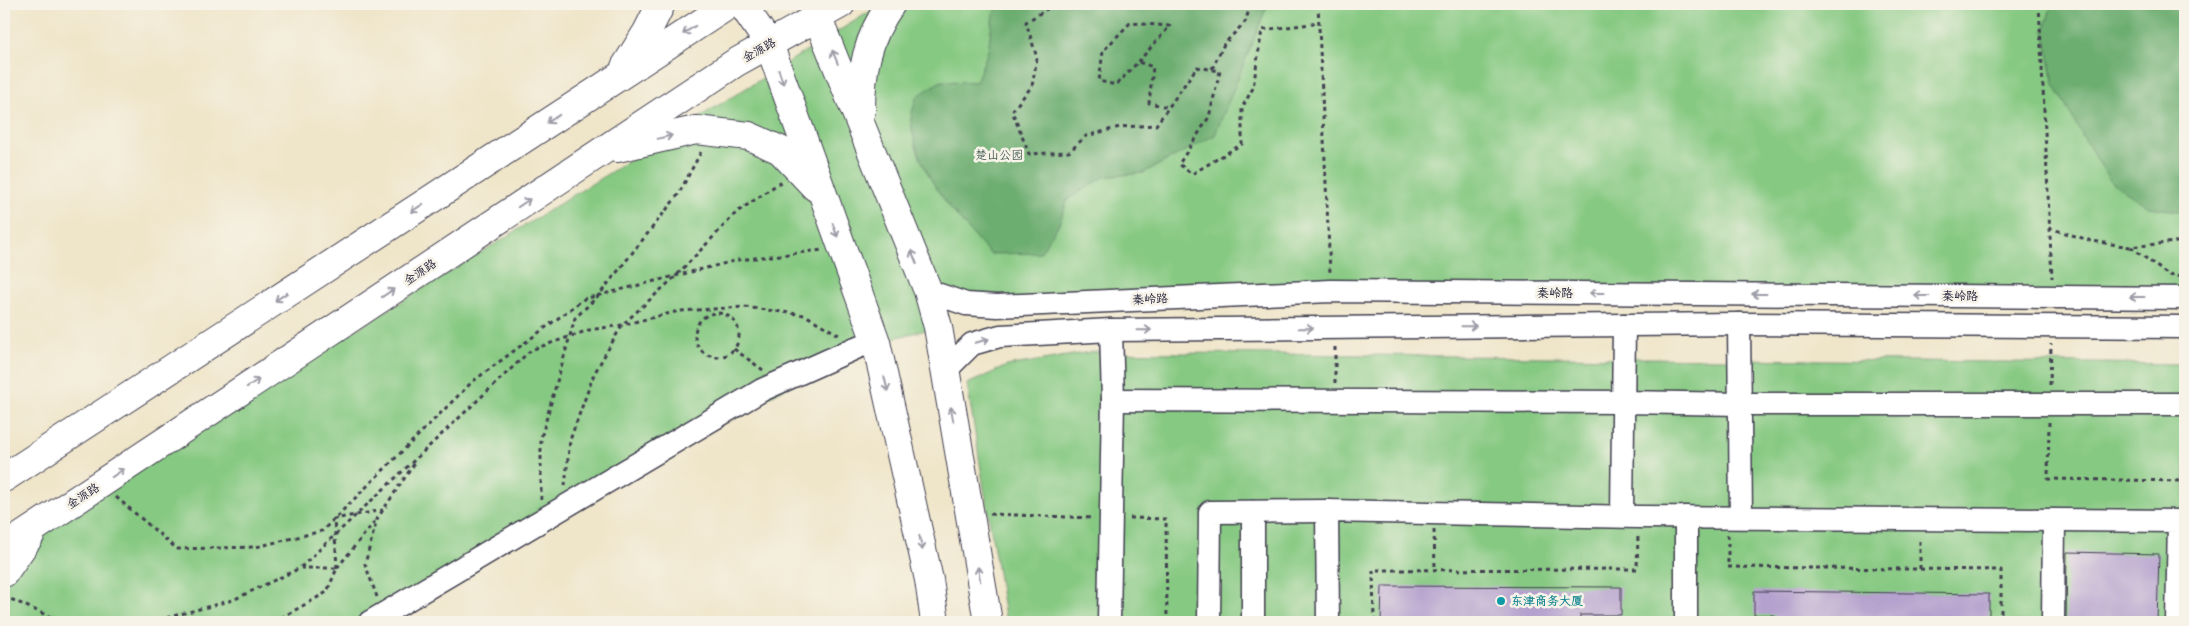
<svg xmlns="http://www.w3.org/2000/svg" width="2189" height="626" viewBox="0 0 2189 626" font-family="Kalam,'LXGW WenKai TC',sans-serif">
  <rect width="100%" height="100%" fill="#f7f3e8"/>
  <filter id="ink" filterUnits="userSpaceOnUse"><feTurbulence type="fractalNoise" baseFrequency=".02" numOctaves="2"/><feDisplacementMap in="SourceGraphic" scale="10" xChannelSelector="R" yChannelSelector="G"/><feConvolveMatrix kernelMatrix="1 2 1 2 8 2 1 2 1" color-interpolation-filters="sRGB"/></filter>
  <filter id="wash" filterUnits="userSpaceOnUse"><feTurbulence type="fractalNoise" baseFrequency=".0096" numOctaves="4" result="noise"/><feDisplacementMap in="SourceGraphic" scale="20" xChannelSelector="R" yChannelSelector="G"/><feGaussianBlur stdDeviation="1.12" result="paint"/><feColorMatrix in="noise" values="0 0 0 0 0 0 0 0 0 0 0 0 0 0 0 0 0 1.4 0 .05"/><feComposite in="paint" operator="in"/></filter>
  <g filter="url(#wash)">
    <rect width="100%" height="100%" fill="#efe5c9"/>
    <g fill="#86c982" stroke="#54765e">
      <path d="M882 4H2185V298L1331 291 997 306 928 291 938 327 858 347 370 622H4V548Z"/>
      <path d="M1091 352 2185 364V622H1006L967 384 1007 366Z"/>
    </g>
    <g fill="#6cad70" stroke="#476856">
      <path d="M1000 4H1268L1215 135 1143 173 1104 177 1068 199 1059 224 1040 253 990 254C956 216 918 176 911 123 910 115 915 105 916 97L941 81 976 82 988 51 993 14Z"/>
      <path d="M2052 4H2185V212L2149 207 2111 182 2082 135 2054 84 2044 31Z"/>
    </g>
    <g id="blocks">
      <g fill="#b5a1ce">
        <path d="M2067 552 2159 554 2157 622H2066Z"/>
        <path d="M1382 586 1621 587V615H1580V622H1381Z"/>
        <path d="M1754 591 1989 594V622H1775V615H1754Z"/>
      </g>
    </g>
  </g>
  <g filter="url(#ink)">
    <use href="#blocks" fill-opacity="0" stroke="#413f50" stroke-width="1"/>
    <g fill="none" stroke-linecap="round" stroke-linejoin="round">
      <g stroke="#413f50" stroke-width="25">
        <g id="minor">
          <path d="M928 291 966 304 997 306 1331 291 2185 298"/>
          <path d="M1739 324 1741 517"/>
          <path d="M945 371 972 344 1000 336 1111 330 1739 324 2185 327"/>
          <path d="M1113 400 1622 402 1741 404H2185"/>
          <path d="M1622 516 1624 325"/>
          <path d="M370 622 762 390 858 347 876 342"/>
          <path d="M1109 622 1113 400 1111 330"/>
          <path d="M1209 622 1210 512 1327 511"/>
          <path d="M1253 622V512"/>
          <path d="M1328 622 1327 511 1639 517 2179 521 2177 622"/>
          <path d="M1686 622V517"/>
          <path d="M2053 622 2054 521"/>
        </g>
      </g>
      <g stroke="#413f50" stroke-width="30">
        <g id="major">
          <path d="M742 4 769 44 876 342 929 580 935 622"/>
          <path d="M812 4 928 291 938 327 988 622"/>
          <path d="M625 67 647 32 661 4"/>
          <path d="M861 111C861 71 867 38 891 4"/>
          <path d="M617 148 696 130 749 136 780 150 815 187"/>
          <path d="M4 478 730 4"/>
          <path d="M4 548 735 63 841 4"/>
          <path d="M4 573 30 536"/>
        </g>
      </g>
      <g stroke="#413f50" stroke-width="3" stroke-dasharray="4 4" stroke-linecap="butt">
        <path d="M1055 4 1026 22 1037 58 1032 86 1012 111 1029 154 1069 152 1086 136 1120 127 1156 125 1197 67 1220 71 1209 117 1179 164 1192 174 1242 144V108L1253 88 1262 30 1319 23"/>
        <path d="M1318 4 1330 273"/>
        <path d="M2039 4 2052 278"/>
        <path d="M2180 4 2185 8"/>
        <path d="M1138 62 1170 26 1130 23 1103 51 1099 81 1116 85 1138 62 1153 67 1149 103 1168 107"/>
        <path d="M1212 69 1224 44 1245 22 1251 4"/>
        <path d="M2049 228 2092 241 2130 247 2185 241"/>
        <path d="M2131 247 2168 275 2185 277"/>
        <circle cx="717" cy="335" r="22"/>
        <path d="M734 349 763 370"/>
        <path d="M1335 383V347"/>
        <path d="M2050 385 2051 344"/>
        <path d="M2049 422 2048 479 2185 481"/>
        <path d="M565 486 570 440 594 374 622 325 676 276 737 212 782 181"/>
        <path d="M116 497 177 549 256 547 322 531 472 382 584 299 738 260 822 250"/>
        <path d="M541 500V438L575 318 599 295 678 195 701 152"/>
        <path d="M990 514 1094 518"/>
        <path d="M1130 518 1166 519 1167 622"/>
        <path d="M1434 530 1435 569"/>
        <path d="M1728 535V567L2001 570V622"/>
        <path d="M337 568 334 519 383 510"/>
        <path d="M337 568 376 520"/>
        <path d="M1920 569V537"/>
        <path d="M4 596 55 619 84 622"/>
        <path d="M377 597 365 564 377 519 416 461"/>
        <path d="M151 622 233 600 300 568 531 350 589 330 622 325 679 311 744 307 805 315 839 335"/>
        <path d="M274 622 327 592 337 568H301"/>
        <path d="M1374 622 1373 570 1637 569 1638 535"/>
      </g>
      <use href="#minor" stroke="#fff" stroke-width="22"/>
      <use href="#major" stroke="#fff" stroke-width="28"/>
    </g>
    <defs><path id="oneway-shaft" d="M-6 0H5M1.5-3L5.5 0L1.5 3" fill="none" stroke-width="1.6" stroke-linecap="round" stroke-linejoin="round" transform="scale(1.25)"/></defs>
    <g stroke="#9c9ca7">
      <use href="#oneway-shaft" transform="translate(689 30) rotate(147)"/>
      <use href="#oneway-shaft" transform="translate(835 57) rotate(-112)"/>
      <use href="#oneway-shaft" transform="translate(781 77) rotate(71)"/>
      <use href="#oneway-shaft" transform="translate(553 119) rotate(147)"/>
      <use href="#oneway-shaft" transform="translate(665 137) rotate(-13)"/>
      <use href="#oneway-shaft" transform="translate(524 203) rotate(-34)"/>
      <use href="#oneway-shaft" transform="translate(417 208) rotate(147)"/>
      <use href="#oneway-shaft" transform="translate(835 230) rotate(70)"/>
      <use href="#oneway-shaft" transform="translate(914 257) rotate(-112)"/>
      <use href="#oneway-shaft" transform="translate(388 293) rotate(-34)"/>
      <use href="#oneway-shaft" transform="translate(1597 293) rotate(-180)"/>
      <use href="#oneway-shaft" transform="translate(1759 294) rotate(-180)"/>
      <use href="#oneway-shaft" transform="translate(1922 296) rotate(-180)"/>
      <use href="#oneway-shaft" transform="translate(281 297) rotate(147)"/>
      <use href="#oneway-shaft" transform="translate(2137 297) rotate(-180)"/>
      <use href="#oneway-shaft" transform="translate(1469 326) rotate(-1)"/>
      <use href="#oneway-shaft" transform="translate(1306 328) rotate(-1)"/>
      <use href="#oneway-shaft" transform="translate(1144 330) rotate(-1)"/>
      <use href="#oneway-shaft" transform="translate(982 341) rotate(-16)"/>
      <use href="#oneway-shaft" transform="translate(253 383) rotate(-34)"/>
      <use href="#oneway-shaft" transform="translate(886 384) rotate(77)"/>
      <use href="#oneway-shaft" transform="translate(952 414) rotate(-100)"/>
      <use href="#oneway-shaft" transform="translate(118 473) rotate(-34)"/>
      <use href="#oneway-shaft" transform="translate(921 543) rotate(77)"/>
      <use href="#oneway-shaft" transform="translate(979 574) rotate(-100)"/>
    </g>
  </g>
  <circle fill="#0f9aa8" stroke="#f7f3e8" stroke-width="2" cx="1501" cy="601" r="5"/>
  <g text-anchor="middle" stroke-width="5" stroke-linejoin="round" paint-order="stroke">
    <g font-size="12" fill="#22223b" stroke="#f7f3e8">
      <text transform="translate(759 50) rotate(-29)" y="4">金源路</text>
      <text transform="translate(420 272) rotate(-34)" y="4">金源路</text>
      <text x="1555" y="297">秦岭路</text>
      <text x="1960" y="300">秦岭路</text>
      <text transform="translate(1150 299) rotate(-3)" y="4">秦岭路</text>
      <text transform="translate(83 496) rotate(-33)" y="4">金源路</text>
    </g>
    <g font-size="12" fill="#455c54" stroke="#f7f3e8">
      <text x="999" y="159">楚山公园</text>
    </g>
    <g font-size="12" font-weight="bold" fill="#0d838f" stroke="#f7f3e8" text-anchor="start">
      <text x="1511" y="605">东津商务大厦</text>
    </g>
  </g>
  <rect width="2189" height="626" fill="none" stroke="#f7f3e8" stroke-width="20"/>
</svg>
